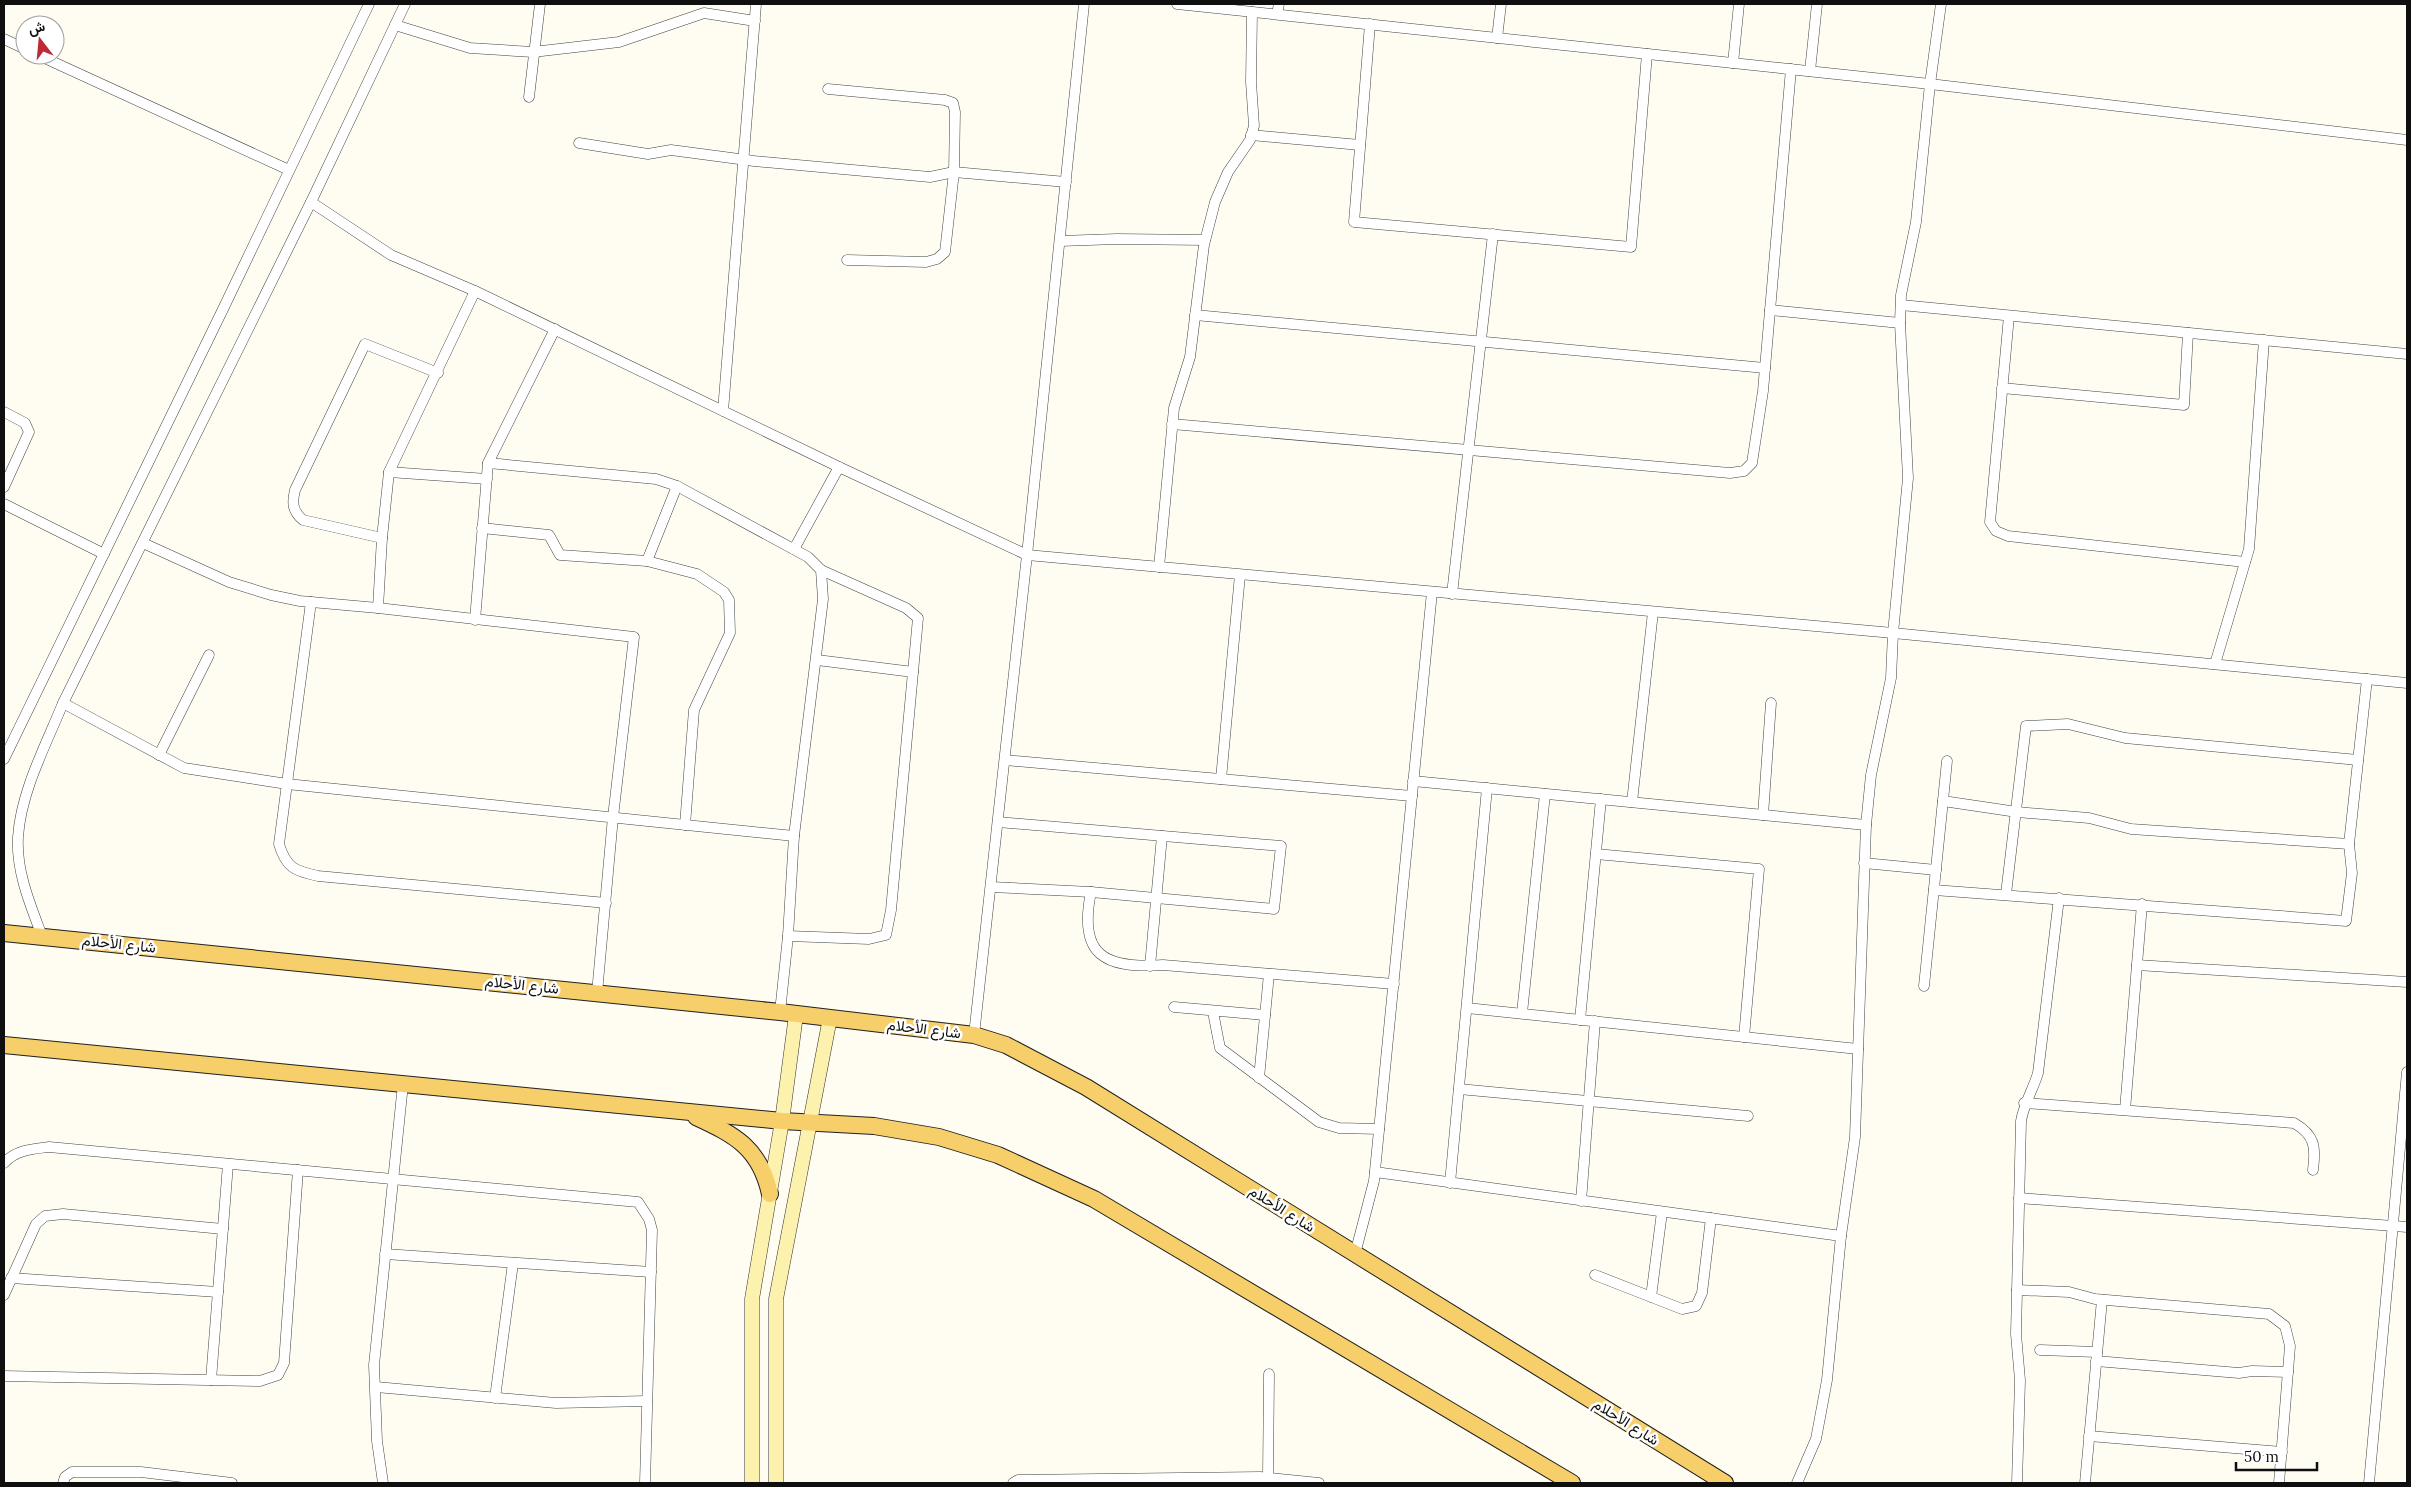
<svg xmlns="http://www.w3.org/2000/svg" width="2411" height="1487" viewBox="0 0 2411 1487" font-family="Lora,Vazirmatn,serif">
  <rect width="100%" height="100%" fill="#fffcf2"/>
  <g fill="none" stroke-linecap="round" stroke-linejoin="round">
    <g stroke="#424242" stroke-width="11">
      <g id="minor">
        <path d="M1177 4 1930 84 2407 140"/>
        <path d="M1277 14 1279 4"/>
        <path d="M1370 24 1354 222 1631 247 1647 54"/>
        <path d="M395 25 470 48 533 52 619 42 704 13 755 21"/>
        <path d="M1497 38 1501 4"/>
        <path d="M4 39 25 49"/>
        <path d="M38 55 289 170"/>
        <path d="M1733 63 1739 4"/>
        <path d="M1810 71 1817 4"/>
        <path d="M828 89 945 100 953 103 955 112 954 172 945 252 937 259 926 262 847 260"/>
        <path d="M529 97 540 4"/>
        <path d="M1251 135 1360 145"/>
        <path d="M579 143 648 154 671 150 754 161 930 177 954 172 1066 182"/>
        <path d="M311 202 391 255 475 291 839 467 1027 555 1893 633 2407 683"/>
        <path d="M1060 241 1117 239 1205 240"/>
        <path d="M1901 305 2407 354"/>
        <path d="M1770 310 1900 323"/>
        <path d="M1195 315 1765 368"/>
        <path d="M2009 316 1990 522 1996 531 2008 536 2245 562"/>
        <path d="M2002 388 2184 405 2188 333"/>
        <path d="M723 411 756 4"/>
        <path d="M4 412 25 423 29 432 4 487"/>
        <path d="M1172 424 1730 473 1744 471 1752 463 1763 391 1791 69"/>
        <path d="M488 463 656 479 677 486 808 557 821 570 823 599 794 836 788 936 780 1012"/>
        <path d="M389 472 487 479"/>
        <path d="M4 504 104 554"/>
        <path d="M482 528 549 535 560 555 647 561 697 574 724 592 729 600 730 633 694 710 685 825"/>
        <path d="M382 538 303 520C292 511 292 502 295 490L365 344 438 373"/>
        <path d="M143 543 229 582 271 595 300 601 378 608 634 637 613 817 597 993"/>
        <path d="M794 549 839 467"/>
        <path d="M647 561 677 486"/>
        <path d="M1159 567 1174 408 1190 357 1204 245 1215 202 1228 172 1250 140 1254 126 1251 82 1252 12"/>
        <path d="M1452 594 1493 234"/>
        <path d="M311 602 279 844C286 868 295 871 318 876L606 903"/>
        <path d="M378 608 382 538 389 472 475 291"/>
        <path d="M475 620 488 463 555 329"/>
        <path d="M817 660 913 672"/>
        <path d="M2215 664 2249 549 2264 340"/>
        <path d="M63 703 184 768 287 784 794 836"/>
        <path d="M159 755 209 655"/>
        <path d="M4 759 225 305 369 4"/>
        <path d="M1005 760 1412 796"/>
        <path d="M1221 779 1240 575"/>
        <path d="M1413 781 1866 825"/>
        <path d="M1943 801 2017 812 2089 818 2131 829 2349 844"/>
        <path d="M1632 802 1653 612"/>
        <path d="M1763 815 1771 703"/>
        <path d="M1596 854 1759 869 1744 1037"/>
        <path d="M1864 863 1936 870"/>
        <path d="M991 887 1091 892 1274 909 1281 846 998 822"/>
        <path d="M1934 890 2346 921 2352 873 2349 844 2367 679"/>
        <path d="M1091 892C1078 955 1104 969 1163 965L1394 984"/>
        <path d="M2006 894 2026 726 2068 724 2125 738 2358 760"/>
        <path d="M42 936C30 904 16 871 18 837 21 791 46 745 63 703L311 202 405 4"/>
        <path d="M788 936 869 939 886 935 891 910 918 618 906 608 821 570"/>
        <path d="M2137 965 2407 982"/>
        <path d="M1150 966 1162 836"/>
        <path d="M1924 986 1947 761"/>
        <path d="M1174 1007 1265 1015"/>
        <path d="M1467 1008 1858 1049"/>
        <path d="M1213 1012 1220 1048 1319 1122 1339 1128 1379 1129"/>
        <path d="M1522 1013 1545 794"/>
        <path d="M1580 1020 1601 799"/>
        <path d="M974 1035 1027 555 1084 4"/>
        <path d="M1259 1078 1269 974"/>
        <path d="M1459 1089 1748 1116"/>
        <path d="M2024 1103 2294 1123C2315 1135 2316 1147 2313 1170"/>
        <path d="M2125 1110 2142 904"/>
        <path d="M4 1163C16 1150 32 1149 49 1147L638 1202 649 1219 652 1230 645 1483"/>
        <path d="M1375 1172 1841 1236"/>
        <path d="M1450 1183 1487 788"/>
        <path d="M2019 1198 2407 1227"/>
        <path d="M1581 1201 1595 1021"/>
        <path d="M385 1254 651 1272"/>
        <path d="M1355 1254 1374 1181 1432 592"/>
        <path d="M1595 1275 1682 1309 1696 1306 1702 1293 1711 1218"/>
        <path d="M11 1278 218 1292"/>
        <path d="M2017 1290 2069 1292 2095 1299 2269 1314 2285 1326 2290 1346 2279 1483"/>
        <path d="M4 1295 36 1224 45 1216 63 1214 223 1229"/>
        <path d="M1651 1297 1662 1212"/>
        <path d="M2040 1350 2097 1352"/>
        <path d="M2096 1361 2239 1373 2252 1371 2288 1372"/>
        <path d="M4 1376 260 1381 278 1375 284 1363 298 1170"/>
        <path d="M211 1380 228 1164"/>
        <path d="M376 1387 556 1403 647 1401"/>
        <path d="M495 1398 513 1263"/>
        <path d="M2089 1436 2282 1452"/>
        <path d="M1268 1477 1269 1374"/>
        <path d="M63 1483 65 1477 72 1472H141L232 1483"/>
        <path d="M383 1483 377 1441 374 1365 403 1084"/>
        <path d="M1013 1483 1018 1480 1260 1477 1319 1483"/>
        <path d="M1797 1483 1816 1439 1827 1380 1841 1236 1855 1137 1866 825 1871 775 1891 678 1893 633 1908 478 1900 323 1901 295 1916 222 1930 84 1941 4"/>
        <path d="M2017 1483 2020 1380 2016 1334 2021 1121C2024 1103 2033 1090 2038 1073L2059 898"/>
        <path d="M2085 1483 2102 1300"/>
        <path d="M2369 1483 2407 1072"/>
      </g>
    </g>
    <g stroke="#313131" stroke-width="15">
      <g id="secondary">
        <path d="M752 1483V1299L782 1121 796 1015"/>
        <path d="M776 1483V1299L830 1018"/>
      </g>
    </g>
    <g stroke="#202020" stroke-width="18">
      <g id="primary">
        <path d="M4 933 780 1012 974 1035 1006 1045 1086 1087 1725 1483"/>
        <path d="M4 1045 782 1121 874 1126 939 1137 998 1155 1094 1199 1572 1483"/>
        <path d="M696 1117C735 1135 760 1148 770 1194"/>
      </g>
    </g>
    <use href="#minor" stroke="#fff" stroke-width="10"/>
    <use href="#secondary" stroke="#fdf1ae" stroke-width="14"/>
    <use href="#primary" stroke="#f6cf6b" stroke-width="16"/>
  </g>
  <g text-anchor="middle" stroke-width="5" stroke-linejoin="round" paint-order="stroke">
    <g font-size="15" fill="#0f0f0f" stroke="#fff">
      <text transform="translate(119 944) rotate(6)" y="5">شارع الأحلام</text>
      <text transform="translate(522 985) rotate(6)" y="5">شارع الأحلام</text>
      <text transform="translate(924 1029) rotate(7)" y="5">شارع الأحلام</text>
      <text transform="translate(1282 1209) rotate(32)" y="5">شارع الأحلام</text>
      <text transform="translate(1626 1422) rotate(32)" y="5">شارع الأحلام</text>
    </g>
  </g>
  <rect width="2411" height="1487" fill="none" stroke="#0f0f0f" stroke-width="10"/>
  <g transform="translate(40 40) rotate(344)"><circle r="24" fill="#ffffff" stroke="#9f9f9f"/>
  <path d="M0-4L9 19L0 12L-9 19Z" fill="#be2936"/>
  <text y="-8" font-size="14" font-weight="bold" text-anchor="middle" fill="#0f0f0f">ش</text>
  </g>
  <path d="M2236 1462v8h81v-8" fill="none" stroke="#0f0f0f" stroke-width="2.5"/>
  <text x="2244" y="1462" font-size="15" fill="#0f0f0f" stroke="#ffffff" stroke-width="4" paint-order="stroke">50 m</text>
</svg>
